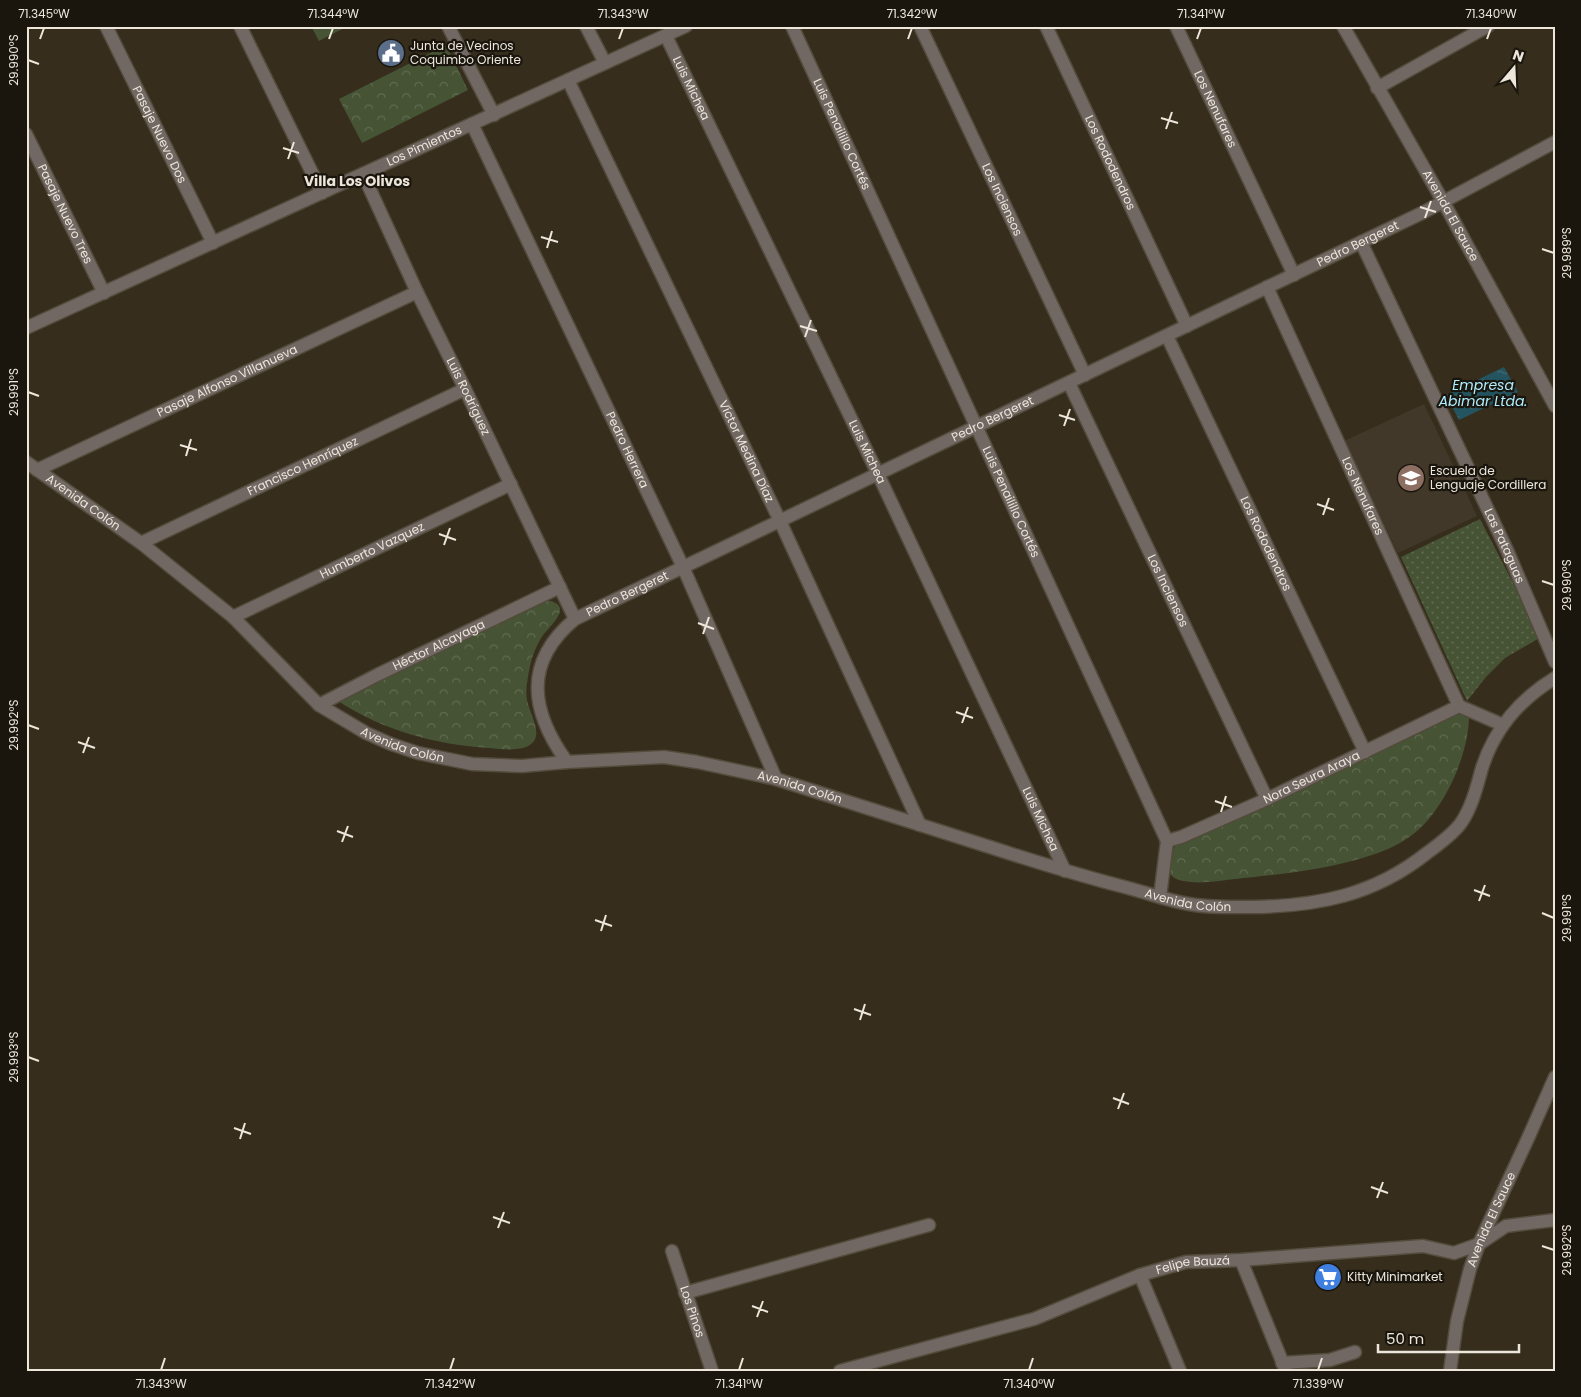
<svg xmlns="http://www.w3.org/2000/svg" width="1581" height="1397" viewBox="0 0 1581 1397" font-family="Poppins,sans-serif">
  <defs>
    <pattern id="grass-dots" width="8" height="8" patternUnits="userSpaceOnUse" patternTransform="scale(1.25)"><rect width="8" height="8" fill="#465334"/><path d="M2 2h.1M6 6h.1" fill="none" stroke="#616c51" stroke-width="1.8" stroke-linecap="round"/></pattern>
    <pattern id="forest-crowns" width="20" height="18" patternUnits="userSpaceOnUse" patternTransform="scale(1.25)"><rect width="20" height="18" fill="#465334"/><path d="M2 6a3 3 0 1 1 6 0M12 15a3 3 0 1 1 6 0" fill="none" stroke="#616c51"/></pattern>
    <pattern id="water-ripples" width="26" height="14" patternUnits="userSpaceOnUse" patternTransform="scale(1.25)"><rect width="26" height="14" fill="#24545f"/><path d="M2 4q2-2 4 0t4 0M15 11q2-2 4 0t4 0" fill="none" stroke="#446d75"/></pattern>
  </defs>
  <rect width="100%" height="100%" fill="#362d1c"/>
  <path fill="#423829" d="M1424 404 1477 516 1398 553 1344 441Z"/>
  <path fill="url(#grass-dots)" d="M1480 519 1541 637 1505 658 1486 677 1467 701 1401 557Z"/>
  <g fill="url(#forest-crowns)">
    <path d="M446 45 468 90 362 143 339 99Z"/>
    <path d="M546 600C577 605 548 627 541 638 536 647 532 656 530 666 528 677 525 689 527 700 530 715 547 739 526 747 514 751 501 749 489 748 436 745 382 730 338 701Z"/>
    <path d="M1455 713 1466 714 1469 716C1469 756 1442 816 1408 838 1367 866 1285 874 1235 879 1218 881 1196 885 1179 880 1173 878 1171 875 1167 871L1169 853 1179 842Z"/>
  </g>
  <path fill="#465334" d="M311 26H348L319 41Z"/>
  <path fill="url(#water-ripples)" d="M1504 367 1518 392 1459 420 1446 395Z"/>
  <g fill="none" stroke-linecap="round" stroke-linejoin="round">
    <g stroke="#534b3b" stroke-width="15">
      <g id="minor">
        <path id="s1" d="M106 26 213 243"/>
        <path d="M240 26 322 193"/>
        <path d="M448 26 494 115"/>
        <path d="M586 26 605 63"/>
        <path id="s2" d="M792 26 1167 841"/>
        <path id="s3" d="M920 26 1085 375"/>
        <path id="s4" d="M1046 26 1187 326"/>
        <path id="s5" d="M1176 26 1294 275"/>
        <path id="s6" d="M1343 26 1444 203 1555 406"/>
        <path id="s7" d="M666 36 878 474 1065 871"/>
        <path id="s8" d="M568 80 780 521 920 825"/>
        <path d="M1377 88 1488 26"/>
        <path id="s9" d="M472 124 683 567 776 779"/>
        <path id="s10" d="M26 134 104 293"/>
        <path id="s11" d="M363 174 417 292 465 389 575 619"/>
        <path id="s12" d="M1361 242 1507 550 1555 662"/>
        <path id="s13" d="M1267 287 1459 706"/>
        <path id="s14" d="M26 328 686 26"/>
        <path id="s15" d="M1167 336 1365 752"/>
        <path id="s16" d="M1069 383 1267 799"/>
        <path id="s17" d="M26 462 141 543 233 617 319 705 366 733 391 744 418 753 472 764 522 766 567 762 664 757 697 762 776 779C849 802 921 825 993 848 1039 863 1085 877 1132 889 1151 894 1170 901 1189 904 1211 908 1232 907 1253 907 1319 906 1374 895 1427 853 1438 845 1453 834 1461 823 1472 807 1477 786 1482 768 1494 730 1520 699 1555 678"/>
        <path id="s18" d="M37 470 417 292"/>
        <path id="s19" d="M141 543 465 389"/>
        <path id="s20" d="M233 617 511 484"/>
        <path id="s21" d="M319 705 379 674 560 587"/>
        <path id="s22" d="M567 762C531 712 522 663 575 619L1422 213 1555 142"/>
        <path id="s23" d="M1167 841 1181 837 1267 799 1459 706 1503 725"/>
        <path d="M1160 897 1167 841"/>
        <path id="s24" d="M672 1251 712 1371"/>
        <path d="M1241 1260 1286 1371"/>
        <path d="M1140 1275 1180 1371"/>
        <path d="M685 1293 929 1225"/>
        <path d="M1282 1363 1330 1360 1355 1352"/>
        <path id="s25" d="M840 1371 1034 1319 1140 1275 1186 1262 1241 1260 1423 1246 1454 1253 1479 1244 1506 1226 1555 1220"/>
        <path id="s26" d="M1450 1371 1457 1321 1470 1269 1479 1244 1529 1136 1555 1077"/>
      </g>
    </g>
    <use href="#minor" stroke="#726863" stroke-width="12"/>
  </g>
  <path fill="none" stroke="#ece6db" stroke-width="2" d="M40 39 44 28M329 39 333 28M619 39 623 28M908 39 912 28M1197 39 1201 28M1487 39 1491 28M28 60 39 64M1161 118 1178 123M1166 129 1172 112M283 148 299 153M288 159 294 142M1420 207 1436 212M1425 218 1431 201M541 237 558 242M547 248 552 231M1542 249 1554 253M800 326 817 331M805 337 811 320M28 392 39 396M1059 415 1075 420M1064 426 1070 409M180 445 197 450M186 456 191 439M1317 504 1334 510M1323 515 1329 498M439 534 456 540M444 545 450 528M1542 581 1554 585M698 623 714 629M703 634 709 617M956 712 973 718M962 723 968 707M28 725 39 729M78 742 95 748M83 753 89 737M1215 801 1232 807M1221 812 1226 796M337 831 353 837M342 842 348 826M1474 890 1490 896M1479 901 1485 885M1542 913 1554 918M595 920 612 926M601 931 606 915M854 1009 871 1015M860 1020 865 1004M28 1057 39 1061M1113 1098 1129 1104M1118 1109 1124 1093M234 1128 251 1134M240 1139 245 1123M1371 1187 1388 1193M1377 1198 1383 1182M493 1217 510 1223M498 1228 504 1212M1542 1246 1554 1250M752 1306 768 1312M757 1317 763 1301M161 1370 165 1358M450 1370 454 1358M739 1370 743 1358M1029 1370 1033 1358M1318 1370 1322 1358"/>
  <defs>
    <g id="civic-disc" transform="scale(1.4375)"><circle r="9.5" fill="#5c6f8a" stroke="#1a160e"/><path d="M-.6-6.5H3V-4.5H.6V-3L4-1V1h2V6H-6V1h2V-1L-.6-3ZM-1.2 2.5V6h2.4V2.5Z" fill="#fff"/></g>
    <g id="school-disc" transform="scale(1.4375)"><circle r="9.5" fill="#8d6e63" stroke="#1a160e"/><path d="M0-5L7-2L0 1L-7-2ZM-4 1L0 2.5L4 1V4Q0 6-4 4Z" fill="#fff"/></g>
    <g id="supermarket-disc" transform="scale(1.4375)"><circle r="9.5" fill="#3f7fe0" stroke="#1a160e"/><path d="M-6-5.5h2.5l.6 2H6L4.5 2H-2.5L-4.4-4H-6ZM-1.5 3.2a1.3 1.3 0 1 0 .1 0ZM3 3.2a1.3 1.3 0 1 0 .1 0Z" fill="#fff"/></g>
  </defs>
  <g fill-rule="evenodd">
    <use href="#civic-disc" x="391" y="53"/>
    <use href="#school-disc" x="1411" y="478"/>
    <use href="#supermarket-disc" x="1328" y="1277"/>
  </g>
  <g text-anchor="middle" stroke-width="4.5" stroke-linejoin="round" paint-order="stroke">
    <g font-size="12" fill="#ece6db" stroke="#1a160e" text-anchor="start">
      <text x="410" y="50">Junta de Vecinos<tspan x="410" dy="14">Coquimbo Oriente</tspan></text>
      <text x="1430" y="475">Escuela de<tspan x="1430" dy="14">Lenguaje Cordillera</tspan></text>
      <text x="1347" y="1281">Kitty Minimarket</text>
    </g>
    <g font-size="12" fill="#ece6db" stroke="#1a160e">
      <text dy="4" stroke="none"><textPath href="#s7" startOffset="58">Luis Michea</textPath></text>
      <text dy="4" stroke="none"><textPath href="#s5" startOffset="92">Los Nenufares</textPath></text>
      <text dy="4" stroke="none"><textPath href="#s2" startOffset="119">Luis Penailillo Cortés</textPath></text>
      <text dy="4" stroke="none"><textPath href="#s1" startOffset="121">Pasaje Nuevo Dos</textPath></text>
      <text dy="4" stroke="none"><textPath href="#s14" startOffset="438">Los Pimientos</textPath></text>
      <text dy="4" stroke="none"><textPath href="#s4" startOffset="151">Los Rododendros</textPath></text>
      <text dy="4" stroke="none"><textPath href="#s3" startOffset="192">Los Inciensos</textPath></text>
      <text dy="4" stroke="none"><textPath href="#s10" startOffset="89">Pasaje Nuevo Tres</textPath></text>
      <text dy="4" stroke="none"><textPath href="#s6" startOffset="218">Avenida El Sauce</textPath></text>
      <text dy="4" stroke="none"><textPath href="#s22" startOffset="1030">Pedro Bergeret</textPath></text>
      <text dy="4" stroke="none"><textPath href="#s18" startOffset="210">Pasaje Alfonso Villanueva</textPath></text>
      <text dy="4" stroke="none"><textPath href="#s11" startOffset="246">Luis Rodríguez</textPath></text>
      <text dy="4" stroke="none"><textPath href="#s22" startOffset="625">Pedro Bergeret</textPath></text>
      <text dy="4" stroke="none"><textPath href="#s9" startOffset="361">Pedro Herrera</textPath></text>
      <text dy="4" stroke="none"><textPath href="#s8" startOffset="412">Víctor Medina Díaz</textPath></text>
      <text dy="4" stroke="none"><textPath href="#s7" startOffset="462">Luis Michea</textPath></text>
      <text dy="4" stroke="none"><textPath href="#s19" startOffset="179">Francisco Henríquez</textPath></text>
      <text dy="4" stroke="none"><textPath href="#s13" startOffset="230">Los Nenufares</textPath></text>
      <text dy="4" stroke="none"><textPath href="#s17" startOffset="70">Avenida Colón</textPath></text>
      <text dy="4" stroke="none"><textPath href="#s2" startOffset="524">Luis Penailillo Cortés</textPath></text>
      <text dy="4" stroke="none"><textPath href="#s15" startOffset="230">Los Rododendros</textPath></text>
      <text dy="4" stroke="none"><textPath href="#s12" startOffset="336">Las Pataguas</textPath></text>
      <text dy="4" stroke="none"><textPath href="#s20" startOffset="154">Humberto Vazquez</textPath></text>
      <text dy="4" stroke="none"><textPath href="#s16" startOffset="230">Los Inciensos</textPath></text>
      <text dy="4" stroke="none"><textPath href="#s22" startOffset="220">Pedro Bergeret</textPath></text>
      <text dy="4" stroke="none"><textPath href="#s21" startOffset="134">Héctor Alcayaga</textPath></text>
      <text dy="4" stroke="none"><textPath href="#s17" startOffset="475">Avenida Colón</textPath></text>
      <text dy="4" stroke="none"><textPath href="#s23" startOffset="158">Nora Seura Araya</textPath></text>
      <text dy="4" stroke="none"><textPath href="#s17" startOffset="879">Avenida Colón</textPath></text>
      <text dy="4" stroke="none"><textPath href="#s7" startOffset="868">Luis Michea</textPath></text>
      <text dy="4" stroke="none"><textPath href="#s17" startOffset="1284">Avenida Colón</textPath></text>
      <text dy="4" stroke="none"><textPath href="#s26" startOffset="158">Avenida El Sauce</textPath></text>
      <text dy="4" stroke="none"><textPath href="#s25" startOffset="370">Felipe Bauzá</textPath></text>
      <text dy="4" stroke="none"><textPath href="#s24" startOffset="64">Los Pinos</textPath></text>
    </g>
    <g font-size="14" font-weight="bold" fill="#ece6db" stroke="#1a160e">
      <text x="357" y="186">Villa Los Olivos</text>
    </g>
    <g font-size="14" font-style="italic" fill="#aeeefe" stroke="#1a160e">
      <text x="1483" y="390">Empresa<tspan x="1483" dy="16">Abimar Ltda.</tspan></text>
    </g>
  </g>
  <rect width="1581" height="1397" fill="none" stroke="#1a160e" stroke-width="55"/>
  <g transform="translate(1514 68) rotate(19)" stroke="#1a160e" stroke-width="4" paint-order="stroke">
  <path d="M0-4L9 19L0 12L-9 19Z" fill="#ece6db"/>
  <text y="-8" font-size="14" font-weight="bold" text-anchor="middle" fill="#ece6db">N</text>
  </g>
  <path d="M1378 1344v8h141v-8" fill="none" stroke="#ece6db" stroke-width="2.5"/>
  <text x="1386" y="1344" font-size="15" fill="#ece6db" stroke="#1a160e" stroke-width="4" paint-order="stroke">50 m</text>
  <rect x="28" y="28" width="1526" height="1342" fill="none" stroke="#ece6db" stroke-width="2"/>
  <g font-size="12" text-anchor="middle" fill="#ece6db">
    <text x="44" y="18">71.345°W</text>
    <text x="333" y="18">71.344°W</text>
    <text x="623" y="18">71.343°W</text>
    <text x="912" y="18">71.342°W</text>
    <text x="1201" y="18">71.341°W</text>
    <text x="1491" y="18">71.340°W</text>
    <text transform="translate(14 60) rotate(-90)" y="4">29.990°S</text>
    <text transform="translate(1567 253) rotate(-90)" y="4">29.989°S</text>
    <text transform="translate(14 392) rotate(-90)" y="4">29.991°S</text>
    <text transform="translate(1567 585) rotate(-90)" y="4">29.990°S</text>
    <text transform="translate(14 725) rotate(-90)" y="4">29.992°S</text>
    <text transform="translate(1567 918) rotate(-90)" y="4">29.991°S</text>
    <text transform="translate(14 1057) rotate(-90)" y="4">29.993°S</text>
    <text transform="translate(1567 1250) rotate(-90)" y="4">29.992°S</text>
    <text x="161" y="1388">71.343°W</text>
    <text x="450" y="1388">71.342°W</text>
    <text x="739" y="1388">71.341°W</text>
    <text x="1029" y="1388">71.340°W</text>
    <text x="1318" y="1388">71.339°W</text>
  </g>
</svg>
